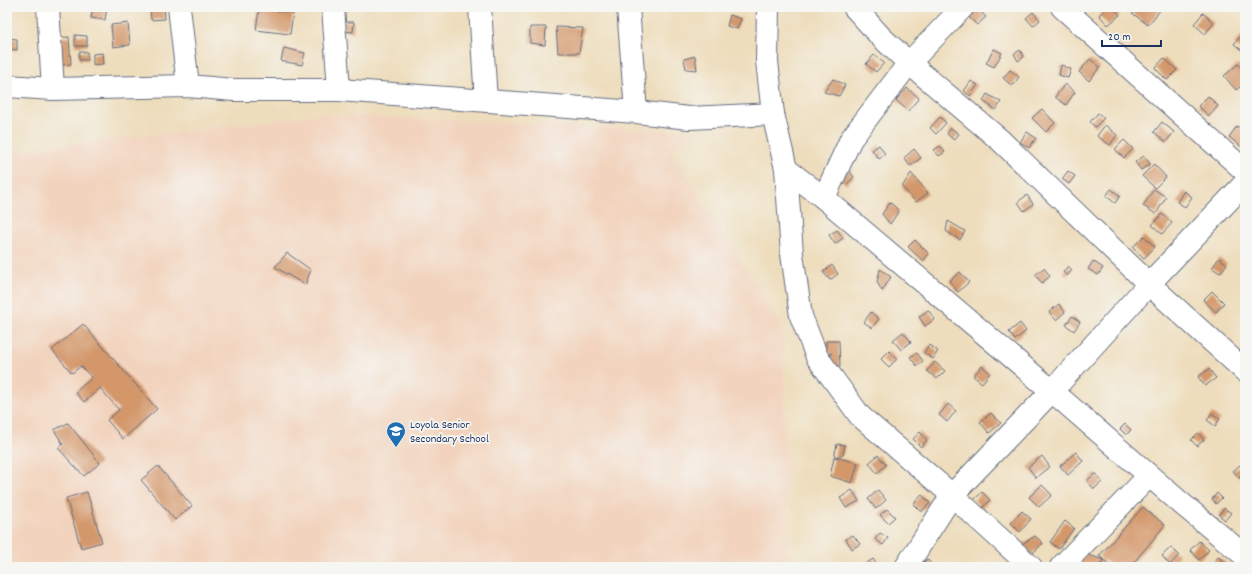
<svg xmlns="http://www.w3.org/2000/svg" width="1252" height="574" viewBox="0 0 1252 574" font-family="Dekko,sans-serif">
  <rect width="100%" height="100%" fill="#f6f6f2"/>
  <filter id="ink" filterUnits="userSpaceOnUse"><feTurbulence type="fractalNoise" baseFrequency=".025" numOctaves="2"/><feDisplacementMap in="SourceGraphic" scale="8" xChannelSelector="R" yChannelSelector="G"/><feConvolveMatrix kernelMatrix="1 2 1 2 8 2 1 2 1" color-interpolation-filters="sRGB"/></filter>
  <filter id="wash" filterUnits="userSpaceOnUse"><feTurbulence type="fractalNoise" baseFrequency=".012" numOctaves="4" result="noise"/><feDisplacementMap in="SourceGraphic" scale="16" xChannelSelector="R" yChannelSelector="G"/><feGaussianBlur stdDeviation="0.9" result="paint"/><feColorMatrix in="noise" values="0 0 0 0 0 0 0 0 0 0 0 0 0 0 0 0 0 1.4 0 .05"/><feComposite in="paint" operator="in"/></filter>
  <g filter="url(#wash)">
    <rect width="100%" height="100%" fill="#eeddbc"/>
    <path fill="#f2d4be" d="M323 114 697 132 671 152 783 328 788 567H7V152Z"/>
    <g id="blocks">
      <g fill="#d3976a">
        <path d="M93 7H107L105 20 91 18Z"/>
        <path d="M150 7H164L165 19 151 20Z"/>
        <path d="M976 7 986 17 977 25 967 15Z"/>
        <path d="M1108 7H1113L1120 15 1108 25 1099 15Z"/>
        <path d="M1137 7H1163L1148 25 1132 13Z"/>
        <path d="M259 9 293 13 290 34 256 30Z"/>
        <path d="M1033 12 1040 20 1033 26 1026 18Z"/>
        <path d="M1203 13 1214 23 1205 34 1194 24Z"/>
        <path d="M730 15 741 19 737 29 727 26Z"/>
        <path d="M343 22H354L353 32 343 31Z"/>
        <path d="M128 23 130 45 113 47 111 25Z"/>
        <path d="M530 27H546L545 45 530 43Z"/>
        <path d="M556 27 583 28 579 53H558Z"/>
        <path d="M1245 31V51L1244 52 1234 44Z"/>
        <path d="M75 35 87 36V46H75Z"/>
        <path d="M69 37 71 64 59 65 56 38Z"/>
        <path d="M7 38 17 39V50L7 49Z"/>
        <path d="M284 48 305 53 302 65 281 61Z"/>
        <path d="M994 49 1002 53 994 67 986 63Z"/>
        <path d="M1020 50 1024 57 1018 61 1014 54Z"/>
        <path d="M79 52H87L88 60H79Z"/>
        <path d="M102 53 103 64 93 65V54Z"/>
        <path d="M874 55 884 63 876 72 866 64Z"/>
        <path d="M695 56 697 70 686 69 684 59Z"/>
        <path d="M1164 58 1177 70 1167 80 1155 68Z"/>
        <path d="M1090 59 1100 67 1089 81 1079 72Z"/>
        <path d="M1238 64 1245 72V83L1236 90 1224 76Z"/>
        <path d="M1061 65 1071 69 1068 78 1059 75Z"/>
        <path d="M1010 70 1019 77 1012 86 1003 78Z"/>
        <path d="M833 79 845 85 839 96 824 92Z"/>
        <path d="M971 81 978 85 970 96 964 91Z"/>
        <path d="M1065 84 1075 92 1066 105 1055 97Z"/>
        <path d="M907 88 919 98 908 111 896 100Z"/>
        <path d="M987 94 1001 102 996 110 983 101Z"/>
        <path d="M1208 96 1218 106 1209 116 1198 106Z"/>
        <path d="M1042 109 1055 123 1046 132 1032 118Z"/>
        <path d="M1098 113 1104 118 1095 127 1090 122Z"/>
        <path d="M940 117 946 123 936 134 930 128Z"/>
        <path d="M1162 122 1174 132 1166 142 1154 132Z"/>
        <path d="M1105 125 1117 135 1110 145 1097 136Z"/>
        <path d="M1237 126 1245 132V145L1243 148 1229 137Z"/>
        <path d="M951 128 959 134 954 140 947 134Z"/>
        <path d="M1027 132 1036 138 1029 148 1020 142Z"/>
        <path d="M1124 140 1133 149 1124 158 1115 149Z"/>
        <path d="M879 145 885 154 879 159 872 150Z"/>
        <path d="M940 146 945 152 939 156 934 150Z"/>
        <path d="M914 149 921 158 910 166 904 158Z"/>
        <path d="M1144 156 1150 164 1141 170 1135 162Z"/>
        <path d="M1154 164 1166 177 1155 188 1142 176Z"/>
        <path d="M848 169 854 177 846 185 839 177Z"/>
        <path d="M1068 171 1075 176 1069 184 1062 179Z"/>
        <path d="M911 173 928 193 916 202 902 187Z"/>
        <path d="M1111 189 1120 196 1115 203 1106 196Z"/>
        <path d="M1154 189 1166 197 1156 214 1143 206Z"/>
        <path d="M1184 191 1192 197 1185 207 1177 202Z"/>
        <path d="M1027 195 1033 204 1024 211 1018 202Z"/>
        <path d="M890 202 899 211 890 224 882 214Z"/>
        <path d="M1162 214 1172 223 1162 234 1152 225Z"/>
        <path d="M948 221 965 231 960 240 946 231Z"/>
        <path d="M837 230 843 238 835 244 829 235Z"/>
        <path d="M1144 236 1155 247 1144 258 1133 247Z"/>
        <path d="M915 240 929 254 923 261 908 247Z"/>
        <path d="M287 253 311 270 305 285 275 267Z"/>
        <path d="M1219 258 1227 264 1220 273 1212 268Z"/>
        <path d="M1093 261 1103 268 1098 275 1088 269Z"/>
        <path d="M832 265 838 274 830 280 823 272Z"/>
        <path d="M1068 266 1072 270 1067 276 1063 272Z"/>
        <path d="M1044 268 1050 276 1042 283 1035 275Z"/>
        <path d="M880 269 891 277 882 291 877 282Z"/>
        <path d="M960 272 969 282 958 292 949 281Z"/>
        <path d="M1212 291 1224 303 1216 312 1203 300Z"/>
        <path d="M1059 304 1065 312 1056 320 1049 312Z"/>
        <path d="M928 310 935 319 925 326 919 317Z"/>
        <path d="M871 312 879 319 872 328 864 322Z"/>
        <path d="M1072 316 1080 322 1074 331 1066 325Z"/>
        <path d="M1020 323 1026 331 1015 340 1009 332Z"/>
        <path d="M83 324 157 409 123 439 107 420 119 410 100 388 84 402 75 392 92 378 81 366 72 373 52 350Z"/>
        <path d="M903 332 911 342 901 350 893 340Z"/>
        <path d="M826 341H839L840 367H831V353L826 354Z"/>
        <path d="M929 345 938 351 933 359 924 353Z"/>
        <path d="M889 351 897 359 889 367 881 359Z"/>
        <path d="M917 353 923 361 917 366 910 357Z"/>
        <path d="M935 362 945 371 937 379 927 371Z"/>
        <path d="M982 366 990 373 982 383 973 376Z"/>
        <path d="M1209 369 1216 378 1205 386 1198 377Z"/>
        <path d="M948 404 956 411 947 422 939 415Z"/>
        <path d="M991 413 1001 423 989 433 980 422Z"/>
        <path d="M1212 413 1220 419 1215 426 1207 420Z"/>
        <path d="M68 423 100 463 84 476 58 448 63 444 54 430Z"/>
        <path d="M1125 424 1131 430 1126 435 1120 429Z"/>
        <path d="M920 432 927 440 921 447 913 439Z"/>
        <path d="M1198 433 1204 440 1197 446 1191 440Z"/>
        <path d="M837 444 845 445 843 455 835 457 858 463 852 483 830 476Z"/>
        <path d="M1076 452 1083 461 1068 475 1060 466Z"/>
        <path d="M878 455 886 465 877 473 869 463Z"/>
        <path d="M1042 456 1050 467 1036 478 1028 467Z"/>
        <path d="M1240 465 1245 470V473L1239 478 1233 471Z"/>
        <path d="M158 466 192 506 175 520 141 480Z"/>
        <path d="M1095 473 1102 482 1094 489 1087 481Z"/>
        <path d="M1042 485 1052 495 1039 507 1029 497Z"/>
        <path d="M852 490 859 501 846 508 840 498Z"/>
        <path d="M878 490 886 500 876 509 868 499Z"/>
        <path d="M87 492 102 542 81 548 66 498Z"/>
        <path d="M982 492 990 500 982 508 974 500Z"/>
        <path d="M1217 493 1222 498 1216 504 1212 499Z"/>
        <path d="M922 495 930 503 921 512 913 504Z"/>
        <path d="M1143 507 1165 525 1130 567H1113L1099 556Z"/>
        <path d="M1224 508 1231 513 1225 520 1219 515Z"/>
        <path d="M887 509 895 517 888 523 880 515Z"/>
        <path d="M1022 511 1031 519 1020 532 1011 523Z"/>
        <path d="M1065 521 1074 528 1059 549 1050 542Z"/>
        <path d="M880 533 888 538 883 545 875 539Z"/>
        <path d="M853 535 860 544 852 549 846 539Z"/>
        <path d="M1035 536 1043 543 1032 554 1022 544Z"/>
        <path d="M1199 541 1209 550 1199 560 1190 550Z"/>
        <path d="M1171 547 1179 555 1170 565 1162 556Z"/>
        <path d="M1085 554 1104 560 1097 567H1074Z"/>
        <path d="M1218 557 1227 564 1225 567H1210Z"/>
        <path d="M873 559 878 567H867L865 564Z"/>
        <path d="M927 559 934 567H919Z"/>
      </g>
    </g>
  </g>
  <g filter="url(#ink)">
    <use href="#blocks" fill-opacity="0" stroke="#656c7f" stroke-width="1"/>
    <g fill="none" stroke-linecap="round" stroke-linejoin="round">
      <g stroke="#656c7f" stroke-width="24">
        <g id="minor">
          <path d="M48 7 53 89"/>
          <path d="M179 7 188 86"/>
          <path d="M333 7 339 90"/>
          <path d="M480 7 486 101"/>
          <path d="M628 7 636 112"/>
          <path d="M854 7 881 37 909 63 1000 140 1149 284 1245 371"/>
          <path d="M1062 7 1245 171"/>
          <path d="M7 86 53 89 188 86 234 90H339L636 112 689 118 773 114 767 61 768 7"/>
          <path d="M773 114 786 169 792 254 801 316 817 357 860 416 952 495 1031 567"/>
          <path d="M786 169 824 198 1052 391 1182 504 1245 556"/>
          <path d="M824 198 851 139 909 63 963 7"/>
          <path d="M906 567 952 495 1052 391 1149 284 1245 183"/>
          <path d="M1061 567 1149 476"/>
        </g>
      </g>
      <use href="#minor" stroke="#fff" stroke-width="22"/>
    </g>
  </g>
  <defs>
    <g id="school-pin" transform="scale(1)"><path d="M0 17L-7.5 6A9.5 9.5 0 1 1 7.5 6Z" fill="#1f6fb2" stroke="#f6f6f2"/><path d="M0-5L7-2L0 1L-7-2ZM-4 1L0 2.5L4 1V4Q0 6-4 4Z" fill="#fff"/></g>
  </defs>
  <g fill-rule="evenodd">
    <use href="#school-pin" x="396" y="431"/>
  </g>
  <g text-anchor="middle" stroke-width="3.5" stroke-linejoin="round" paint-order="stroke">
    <g font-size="12" fill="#1b2f5e" stroke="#f6f6f2" text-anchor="start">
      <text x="410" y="428">Loyola Senior<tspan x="410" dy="14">Secondary School</tspan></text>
    </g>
  </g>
  <rect width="1252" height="574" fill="none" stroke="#f6f6f2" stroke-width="24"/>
  <path d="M1102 40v6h59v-6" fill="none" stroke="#1b2f5e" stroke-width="2"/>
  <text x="1108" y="40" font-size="12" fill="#1b2f5e" stroke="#f6f6f2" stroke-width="3" paint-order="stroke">20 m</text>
</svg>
